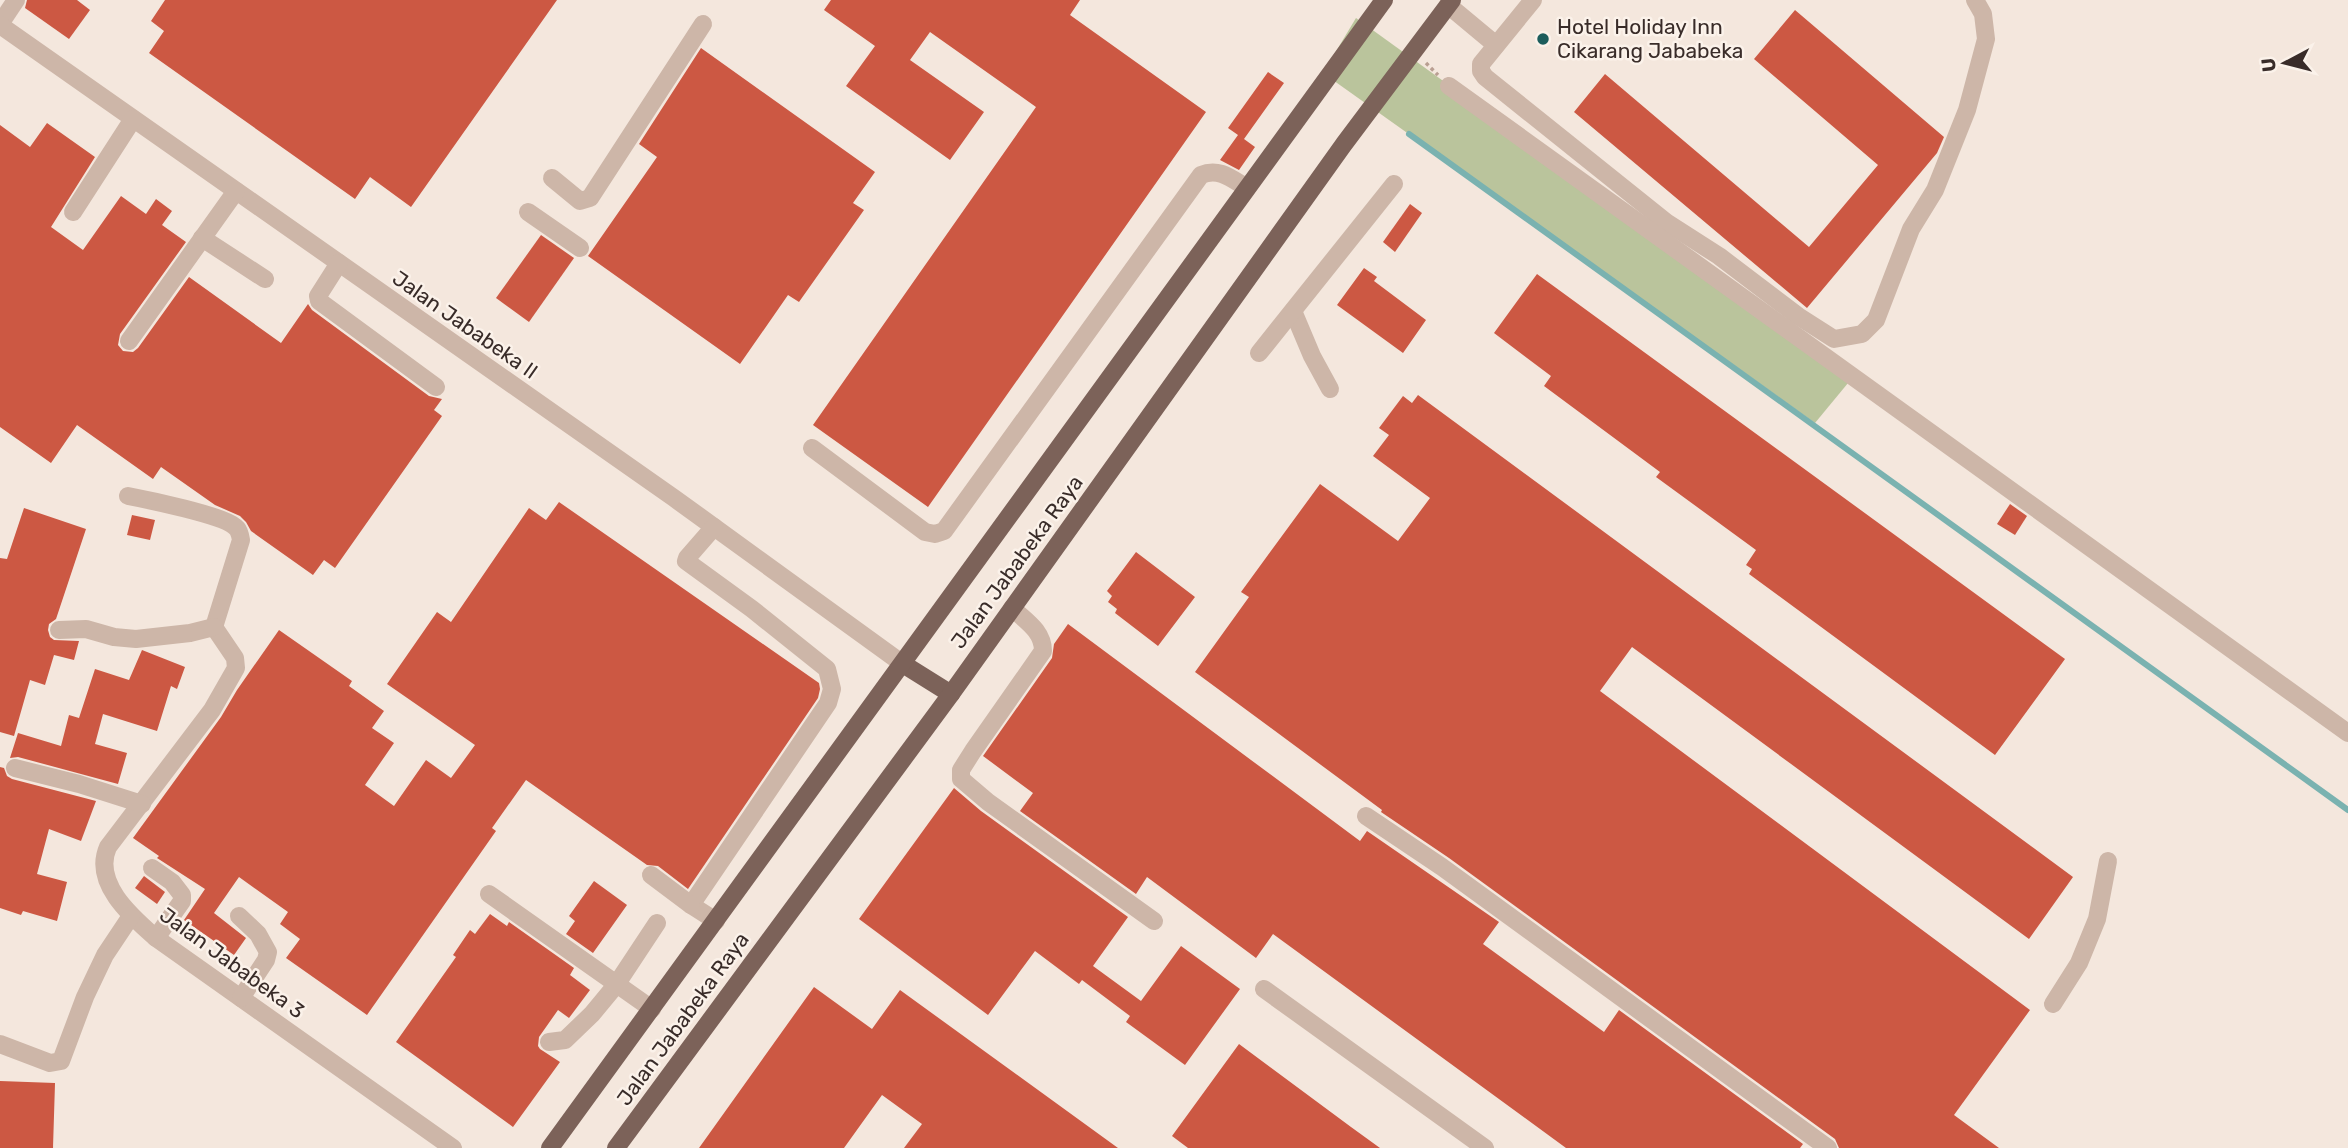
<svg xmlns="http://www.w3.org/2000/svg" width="2348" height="1148" viewBox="0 0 2348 1148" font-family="Rubik,sans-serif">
  <rect width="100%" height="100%" fill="#f4e7dd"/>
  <path fill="#bac49c" d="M1356 18 1853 377 1815 423 1323 73Z"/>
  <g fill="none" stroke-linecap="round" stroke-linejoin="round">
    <path stroke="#7ab2b0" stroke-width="6" d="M1409 134 2348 810"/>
  </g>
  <g fill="#cc5843">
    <path d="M27 0H77L90 10 69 39 25 8Z"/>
    <path d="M165 0H557L411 207 370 177 355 199 149 53 164 31 151 21Z"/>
    <path d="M831 0H1080L1070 15 1206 112 928 507 813 425 1036 107 930 32 910 60 984 112 950 160 846 86 875 46 824 10Z"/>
    <path d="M1795 10 1944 137 1937 153 1807 308 1574 112 1605 74 1809 247 1878 165 1754 59Z"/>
    <path d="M701 48 875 172 853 203 864 210 799 302 788 295 740 364 588 256 657 157 639 144Z"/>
    <path d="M1268 72 1284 83 1244 139 1255 147 1239 170 1220 160 1238 135 1228 128Z"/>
    <path d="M47 123 95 157 51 227 83 250 121 196 146 214 156 199 172 211 162 225 186 242 120 334 118 345 123 351 133 352 138 348 189 277 281 343 308 304 312 310 429 396 442 399 434 410 442 416 335 568 324 560 313 575 251 531 246 522 240 516 215 505 161 467 153 479 77 425 51 463 0 427V125L30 147Z"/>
    <path d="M1410 204 1422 213 1395 252 1383 242Z"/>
    <path d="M541 235 574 258 529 322 496 298Z"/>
    <path d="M1364 268 1377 277 1374 281 1426 320 1403 353 1337 305Z"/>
    <path d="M1537 274 2065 659 1995 755 1749 574 1752 569 1746 565 1756 550 1656 477 1660 472 1544 386 1551 376 1494 333Z"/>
    <path d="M1418 395 2073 877 2029 939 1632 647 1600 691 2030 1010 1954 1115 1999 1148H1839L1835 1139 1449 858 1381 812 1382 810 1195 672 1249 597 1241 592 1320 484 1398 541 1430 498 1373 456 1389 435 1379 428 1403 396 1412 403Z"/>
    <path d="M559 502 819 683 820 689 818 698 688 889 658 866 647 865 526 780 492 828 496 831 367 1015 286 958 300 939 280 924 288 912 239 877 214 913 246 938 234 955 184 920 205 889 157 858 159 856 133 838 221 717 237 690 279 630 352 681 349 686 384 711 372 728 394 743 365 785 394 806 426 760 451 778 475 745 387 684 437 612 451 622 529 508 546 520Z"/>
    <path d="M2010 504 2027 516 2015 535 1997 524Z"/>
    <path d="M24 508 86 529 56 619 49 624 48 630 50 637 54 640 79 641 74 660 54 655 45 685 30 680 14 736 0 732V558L7 559Z"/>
    <path d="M132 515 155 520 150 540 127 535Z"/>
    <path d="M1136 552 1195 597 1158 646 1115 613 1117 609 1108 602 1112 596 1107 591Z"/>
    <path d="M1068 624 1360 841 1367 831 1499 922 1483 944 1604 1032 1619 1010 1803 1144 1800 1148H1566L1273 934 1256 958 1147 877 1136 894 1020 811 1033 793 983 756 1052 658 1054 644Z"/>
    <path d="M142 650 185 667 177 689 171 686 157 731 103 714 95 744 127 753 118 784 18 757 10 758 18 733 61 746 69 715 79 718 95 669 129 680Z"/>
    <path d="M0 767 4 768 7 776 12 779 96 801 81 841 49 829 37 874 67 882 57 921 23 911 21 915 0 908Z"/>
    <path d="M954 788 981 811 1128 917 1093 966 1141 1001 1181 946 1240 989 1185 1065 1126 1022 1130 1016 1082 980 1079 984 1035 951 988 1015 859 919Z"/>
    <path d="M144 876 165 892 157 904 135 888Z"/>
    <path d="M594 881 627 905 593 953 566 934 575 921 569 916Z"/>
    <path d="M490 914 507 926 509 922 574 968 570 975 590 990 569 1018 558 1010 539 1037 538 1046 540 1049 560 1062 513 1127 396 1042 456 957 453 955 470 930 475 934Z"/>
    <path d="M814 987 872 1029 900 990 1118 1148H904L922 1124 882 1095 844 1148H699Z"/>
    <path d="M1239 1044 1351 1127 1380 1148H1188L1172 1136Z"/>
    <path d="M0 1081 55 1083 53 1148H0Z"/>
  </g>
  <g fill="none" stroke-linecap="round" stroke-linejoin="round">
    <path stroke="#b99f92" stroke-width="3.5" stroke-dasharray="3.5 3.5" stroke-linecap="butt" d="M1426 63 1438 75"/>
    <g stroke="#cdb6a8" stroke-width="18">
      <path d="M1533 0 1481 64V71L1485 77 1666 222 1719 256 1798 316 1834 339 1862 334 1876 320 1911 229 1935 190 1967 110 1986 39 1983 14 1975 0"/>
      <path d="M1448 5 1496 45"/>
      <path d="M0 24 16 0"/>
      <path d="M0 25 674 498 903 664"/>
      <path d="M1449 86 2348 733"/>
      <path d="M552 178 580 201 590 198 703 24"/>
      <path d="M73 212 133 119"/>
      <path d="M528 212 580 248"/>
      <path d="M202 238 265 279"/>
      <path d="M339 263 318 296 319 301 436 387"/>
      <path d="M1293 311 1312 356 1330 389"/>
      <path d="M129 341 236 191"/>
      <path d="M1259 353 1394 184"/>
      <path d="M812 448 925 532 935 534 944 531 1201 175C1219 167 1232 179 1247 188"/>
      <path d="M128 496C149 500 221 515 234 526 239 529 240 534 241 540L214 627"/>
      <path d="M714 527 687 558 686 561 752 609 827 669 832 689 828 703 691 905 716 921"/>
      <path d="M1012 608C1026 621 1043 631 1043 651L973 751 961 770V779L988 802 1154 921"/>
      <path d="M214 627 235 658 236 668 212 710 108 847C92 883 132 917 156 938L453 1148"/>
      <path d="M59 630 86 629 114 637 136 639 190 633 214 627"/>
      <path d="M15 768 79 784 142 804"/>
      <path d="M1366 816 1442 867 1828 1148"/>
      <path d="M152 868 172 882 182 895V901L156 938"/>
      <path d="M651 875 691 905"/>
      <path d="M489 894 652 1009"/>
      <path d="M239 916 258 934 268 952 266 960 241 998"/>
      <path d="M1264 989 1485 1148"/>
      <path d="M2053 1004 2079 963 2097 919 2108 861"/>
      <path d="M549 1042 565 1040 592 1014 616 985 657 923"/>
      <path d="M0 1044 50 1063 61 1061 85 997 105 955 131 916"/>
    </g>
    <g stroke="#7c6259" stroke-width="18">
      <path d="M903 664 951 694"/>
      <path d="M550 1148 1384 0"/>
      <path d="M616 1148 951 694 1344 144 1452 0"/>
    </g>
  </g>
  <circle fill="#1c5d5c" stroke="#fbf2ea" stroke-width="2.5" cx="1543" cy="39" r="7"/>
  <g text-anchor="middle" stroke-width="5" stroke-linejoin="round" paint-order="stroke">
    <g font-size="21" fill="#392c29" stroke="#fbf2ea" text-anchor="start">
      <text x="1557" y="34">Hotel Holiday Inn<tspan x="1557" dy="24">Cikarang Jababeka</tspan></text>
    </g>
    <g font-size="21" fill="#392c29" stroke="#fbf2ea">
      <text transform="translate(465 325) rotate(35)" y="7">Jalan Jababeka II</text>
      <text transform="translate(1017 562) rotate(-54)" y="7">Jalan Jababeka Raya</text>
      <text transform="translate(232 963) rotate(36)" y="7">Jalan Jababeka 3</text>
      <text transform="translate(683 1019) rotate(-54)" y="7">Jalan Jababeka Raya</text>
    </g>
  </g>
  <g transform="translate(2285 63) rotate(263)" stroke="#fbf2ea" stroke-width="5" paint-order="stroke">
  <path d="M0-5L12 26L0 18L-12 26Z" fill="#392c29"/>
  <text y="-10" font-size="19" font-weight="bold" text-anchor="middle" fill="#392c29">U</text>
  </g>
</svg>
